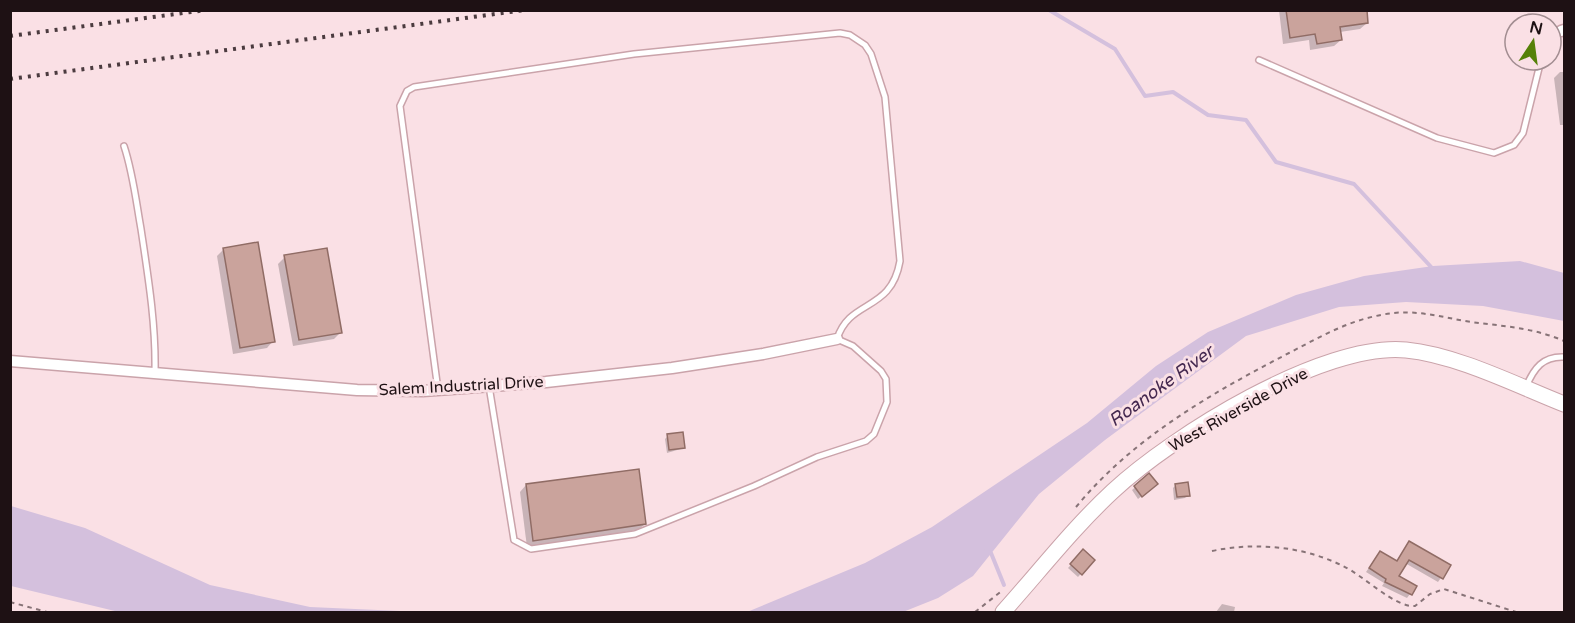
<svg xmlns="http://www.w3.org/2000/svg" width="1575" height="623" viewBox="0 0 1575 623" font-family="'Varela Round',sans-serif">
  <rect width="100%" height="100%" fill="#fae0e5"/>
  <g fill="#d4c0dd">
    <path d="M1520 261 1564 273V321L1483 306 1406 302 1339 307 1246 336 1105 440 1039 494 973 576 938 598 903 612H747L865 563 932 527 1087 423 1156 366 1208 332 1296 295 1364 276 1433 266Z"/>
    <path d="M11 506 85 528 210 585 310 607 423 612H119L11 586Z"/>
  </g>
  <g fill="#0003">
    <path d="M1279 10H1365L1367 23 1360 29 1340 32 1341 40 1334 46 1310 50 1309 40 1283 44Z"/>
    <path d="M1560 72H1564V125H1560L1554 78Z"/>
    <path d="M224 249 273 341 267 348 233 354 217 256Z"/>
    <path d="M285 257 340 333 334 339 293 346 278 264Z"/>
    <path d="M668 436 684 448 667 453 665 439Z"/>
    <path d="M1149 476 1153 487 1138 499 1132 490Z"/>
    <path d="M526 485 645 524 638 530 527 547 520 492Z"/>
    <path d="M1176 485 1188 495 1185 498 1174 500 1173 488Z"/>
    <path d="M1409 543 1449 566 1438 582 1405 563 1396 576 1410 594 1407 598 1382 586 1384 583 1366 572 1377 556 1396 563Z"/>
    <path d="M1083 552 1093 560 1078 577 1068 568Z"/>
    <path d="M1222 604 1235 607 1234 612H1236H1216Z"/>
  </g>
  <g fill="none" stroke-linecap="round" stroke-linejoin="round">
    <g stroke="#d4c0dd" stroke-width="4">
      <path d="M1049 10 1115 49 1145 96 1173 92 1208 115 1246 120 1276 162 1354 184 1433 269"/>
      <path d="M986 551 991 553 1004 585"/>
    </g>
  </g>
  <g fill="#caa39c" stroke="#906c65" stroke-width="1.5">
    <path d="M1286 10H1367L1368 23 1340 27 1342 40 1317 44 1315 34 1290 38Z"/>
    <path d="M258 242 275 342 240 348 223 248Z"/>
    <path d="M327 248 342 333 299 340 284 255Z"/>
    <path d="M683 432 685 448 669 450 667 434Z"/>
    <path d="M639 469 646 524 533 541 526 484Z"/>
    <path d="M1149 473 1158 484 1142 497 1134 486Z"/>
    <path d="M1188 482 1190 496 1177 497 1175 484Z"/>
    <path d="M1409 541 1451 565 1443 579 1409 560 1399 576 1417 586 1412 595 1385 582 1386 579 1369 568 1380 551 1397 561Z"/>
    <path d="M1083 549 1095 560 1082 575 1070 564Z"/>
  </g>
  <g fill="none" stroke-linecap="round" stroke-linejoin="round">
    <g stroke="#caa3aa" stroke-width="8">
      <g id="lane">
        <path d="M1551 42 1561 31"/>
        <path d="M1259 60 1437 138 1494 153 1514 145 1523 133 1541 60"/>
        <path d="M124 146C133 173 136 201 141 229 148 276 156 324 155 372"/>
        <path d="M1526 387C1534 368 1543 356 1564 357"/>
        <path d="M438 390 400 106 407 91 414 87 634 54 840 33 850 35 865 45 871 54 885 97 900 261C891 313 850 298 837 339L853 346 881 371 886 379 887 402 874 434 866 441 817 457 754 486 635 534 531 549 514 540 489 386"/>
      </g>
    </g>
    <g stroke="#caa3aa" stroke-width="13">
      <g id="street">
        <path d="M1561 31 1564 30"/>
        <path d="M10 361 357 390 423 391 546 382 672 368 763 354 837 339"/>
      </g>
    </g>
    <g stroke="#caa3aa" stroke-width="17">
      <path id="secondary" d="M1003 612C1039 572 1073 528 1113 491 1172 436 1323 342 1406 350 1457 355 1516 385 1564 404"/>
    </g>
    <g stroke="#877377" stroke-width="2" stroke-dasharray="4.5 4.5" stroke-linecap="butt">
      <path d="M1076 507C1133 438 1210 394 1289 353 1318 338 1347 321 1381 315 1413 308 1440 317 1471 322 1502 326 1535 328 1564 341"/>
      <path d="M1212 551C1255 542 1303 546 1343 566 1363 575 1395 608 1415 606L1430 594 1444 589 1516 612"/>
      <path d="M10 602 47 612"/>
      <path d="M975 612 1003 590"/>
    </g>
    <use href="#lane" stroke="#fff" stroke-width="5"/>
    <use href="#street" stroke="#fff" stroke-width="10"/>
    <use href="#secondary" stroke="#fff" stroke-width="15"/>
    <g stroke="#4b3b3f" stroke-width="4" stroke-dasharray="3 6" stroke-linecap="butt">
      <path d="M10 36 206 10"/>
      <path d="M10 79 525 10"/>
    </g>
  </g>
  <g text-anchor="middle" stroke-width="6" stroke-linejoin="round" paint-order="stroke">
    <g font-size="16" fill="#1e1114" stroke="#fae0e5">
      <text transform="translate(461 385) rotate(-3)" y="6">Salem Industrial Drive</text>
      <text transform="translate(1238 409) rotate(-29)" y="6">West Riverside Drive</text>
    </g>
    <g font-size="18" font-style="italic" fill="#452950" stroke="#fae0e5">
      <text transform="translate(1161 386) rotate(-36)" y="6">Roanoke River</text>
    </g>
  </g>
  <rect width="1575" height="623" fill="none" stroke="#1e1114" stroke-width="24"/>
  <g transform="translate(1533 42) rotate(13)"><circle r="28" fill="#fae0e5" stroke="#a28d91" stroke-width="1.5"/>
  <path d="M0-4.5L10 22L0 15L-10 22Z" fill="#558108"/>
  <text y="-9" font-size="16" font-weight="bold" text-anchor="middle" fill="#1e1114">N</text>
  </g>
</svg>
